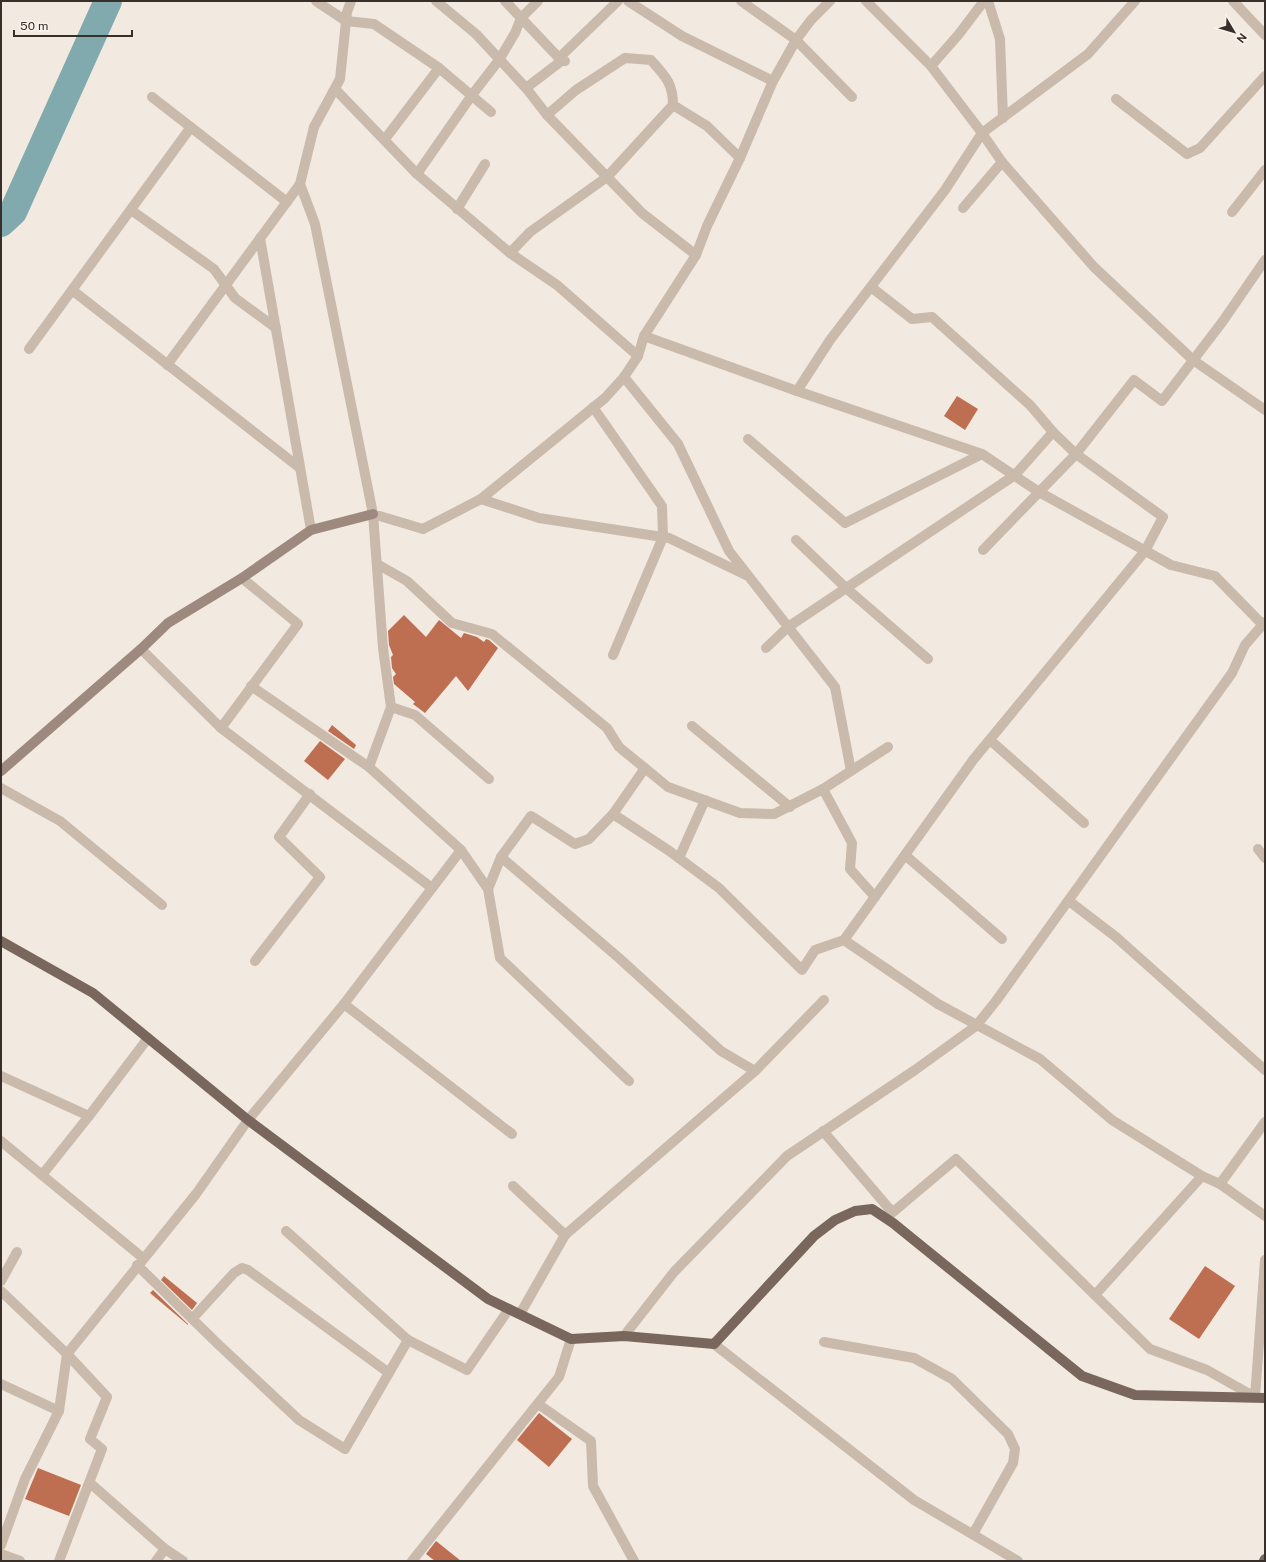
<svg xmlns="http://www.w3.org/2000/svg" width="1266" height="1562" viewBox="0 0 1266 1562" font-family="'Public Sans',sans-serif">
  <rect width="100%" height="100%" fill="#f2eae0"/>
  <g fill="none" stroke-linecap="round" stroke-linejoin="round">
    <path stroke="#80aaad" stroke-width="28" d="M1 223 13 212 108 1"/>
  </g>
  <g fill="#be6e51">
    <path d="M957 396 978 409 965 430 944 416Z"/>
    <path d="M404 615 426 637 439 620 461 638 464 633 477 637 484 642 486 639 489 640 498 648 468 691 456 676 425 713 413 704 415 702 394 684 393 677 396 674 392 668 391 657 393 655 389 645 388 631Z"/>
    <path d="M332 725 356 745 354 749 328 731Z"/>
    <path d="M320 741 345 759 328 780 304 761Z"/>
    <path d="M1205 1266 1235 1286 1199 1339 1169 1319Z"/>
    <path d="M164 1276 197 1303 192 1310 161 1280Z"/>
    <path d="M153 1290 188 1324V1325L150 1293Z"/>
    <path d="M539 1413 572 1439 549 1467 517 1440Z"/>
    <path d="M38 1468 81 1485 69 1516 25 1499Z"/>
    <path d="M436 1541 461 1561H435L426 1554Z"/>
  </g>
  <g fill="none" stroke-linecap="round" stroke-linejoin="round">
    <g stroke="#c9baac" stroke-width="10">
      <path d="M316 1 346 21 374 24 439 68 491 112"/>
      <path d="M436 1 476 34 526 88 547 115 642 213 696 255"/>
      <path d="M505 1 559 58 565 61"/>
      <path d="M628 1 682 36 773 81"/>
      <path d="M741 1 796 40 852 97"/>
      <path d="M988 1 1000 39 1003 118"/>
      <path d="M1135 1 1088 54 982 133 1002 162 1094 267 1193 360 1265 410"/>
      <path d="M931 66 959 34 984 1"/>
      <path d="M526 88 560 62 559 58 618 1"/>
      <path d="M335 89 417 174 510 253 557 285 638 356"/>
      <path d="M152 97 287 202"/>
      <path d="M1116 99 1187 154 1200 148 1265 76"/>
      <path d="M673 105 707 126 740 158"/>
      <path d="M385 139 439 68"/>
      <path d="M417 174 472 95 499 60 515 33 521 18 538 1"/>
      <path d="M963 208 1002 162"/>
      <path d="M457 209 485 164"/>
      <path d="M131 210 214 269 235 298 276 328"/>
      <path d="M1232 212 1265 170"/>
      <path d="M260 238 311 530"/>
      <path d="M510 253 530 232 607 177 673 105C673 83 665 76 651 60L625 58 576 90 547 115"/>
      <path d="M72 290 300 468"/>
      <path d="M644 336 797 391 982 454 1039 492 1171 565 1215 576 1262 624"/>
      <path d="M29 349 191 127"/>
      <path d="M167 365 300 184"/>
      <path d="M624 377 678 444 729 551 835 687 851 771"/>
      <path d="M797 391 830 340 945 190 982 133 931 66 866 1"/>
      <path d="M593 407 662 506 663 537 613 655"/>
      <path d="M748 439 845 523 982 454"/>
      <path d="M481 499 539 518 669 538 746 575"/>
      <path d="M796 540 846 588 928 659"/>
      <path d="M983 550 1076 454 1134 380 1162 401 1223 321 1265 260"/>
      <path d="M377 564 407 581 452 623 492 634 607 728 619 747 668 787 740 813 774 814 823 789 888 747"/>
      <path d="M766 648 788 627 1015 475 1053 432"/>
      <path d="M251 686 369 767 461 850 488 889 501 857 531 816 575 844 589 839 613 814"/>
      <path d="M391 707 415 715 489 779"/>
      <path d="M692 726 790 807"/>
      <path d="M221 728 298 624 242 578"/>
      <path d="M990 740 1084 823"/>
      <path d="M369 767 391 707 383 648 373 514"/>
      <path d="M645 768 613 814 668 850 719 888 802 970 815 950 844 940 973 760 1145 551 1163 517 1076 454 1053 432 1030 405 932 317 912 319 871 287"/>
      <path d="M1 788 60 821 162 905"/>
      <path d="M823 789 852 843 850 869 875 897"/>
      <path d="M1258 849 1265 858"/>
      <path d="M905 855 1002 939"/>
      <path d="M501 857 619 958 721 1051 755 1071"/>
      <path d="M679 858 705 800"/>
      <path d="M488 889 500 958 629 1081"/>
      <path d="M1069 901 1116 937 1265 1070"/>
      <path d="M844 940 938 1004 1040 1059 1112 1120 1202 1176 1220 1184 1265 1216"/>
      <path d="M255 961 320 877 279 837 310 794"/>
      <path d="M344 1004 512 1134"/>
      <path d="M1 1076 89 1116 148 1038"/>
      <path d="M89 1116 42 1175 143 1258"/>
      <path d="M823 1131 892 1212"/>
      <path d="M1 1141 42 1175"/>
      <path d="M1220 1184 1265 1122"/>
      <path d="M513 1186 565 1235"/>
      <path d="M886 1218 956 1159 1150 1349 1207 1370 1255 1397 1265 1260"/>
      <path d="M286 1231 408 1340 467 1370 509 1309"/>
      <path d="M137 1265 220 1346 299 1420 345 1449 408 1340"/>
      <path d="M1 1281 17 1252"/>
      <path d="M1 1291 67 1354 107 1397 90 1439 102 1449 59 1561"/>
      <path d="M1095 1295 1202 1176"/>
      <path d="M520 1314 565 1235 755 1071 824 1000"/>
      <path d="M193 1318 234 1273 242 1268 248 1270 389 1373"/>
      <path d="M824 1342 914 1358 952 1379 1008 1434 1015 1449 1013 1463 973 1534"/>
      <path d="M1 1384 59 1411"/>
      <path d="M90 1483 165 1549 183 1561"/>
      <path d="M1 1554 20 1561"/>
      <path d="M156 1561 165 1549"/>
    </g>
    <g stroke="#c9baac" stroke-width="10">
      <path d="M351 1 347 12 340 79 314 127 300 184 315 224 373 514 423 529 481 499 605 398 624 377 638 356 644 336 696 255 707 226 740 158 773 81 796 40 811 20 830 1"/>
      <path d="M1233 1 1265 35"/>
      <path d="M141 649 221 728 432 888"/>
      <path d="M624 1336 674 1272 787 1156 915 1070 976 1026 996 1001 1232 673 1245 645 1265 622"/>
      <path d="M714 1344 914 1500 1018 1561"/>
      <path d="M538 1404 591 1441 593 1486 634 1561"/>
      <path d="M1 1545 25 1479 59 1411 67 1354 196 1194 248 1120 344 1004 461 850"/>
      <path d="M412 1561 559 1377 571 1339"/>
    </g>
    <path stroke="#9d897d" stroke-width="10" d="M1 771 141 649 168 623 242 578 311 530 373 514"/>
    <g stroke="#79675d" stroke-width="10">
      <path d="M1 941 93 993 248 1120 488 1299 571 1339 624 1336 714 1344 814 1236 835 1220 855 1211 872 1209 893 1223 1082 1376 1135 1395 1265 1398"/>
      <path d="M1264 1561 1265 1559"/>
    </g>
  </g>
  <rect width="1266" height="1562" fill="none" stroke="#382f2a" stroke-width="4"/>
  <g transform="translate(1234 32) rotate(128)" stroke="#f9f3ec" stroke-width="3" paint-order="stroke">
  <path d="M0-3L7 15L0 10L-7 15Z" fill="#382f2a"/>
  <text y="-6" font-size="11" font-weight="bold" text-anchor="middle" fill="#382f2a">N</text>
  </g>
  <path d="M14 30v6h118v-6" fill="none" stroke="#382f2a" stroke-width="2"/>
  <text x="20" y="30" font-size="12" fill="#382f2a" stroke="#f9f3ec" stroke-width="3" paint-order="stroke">50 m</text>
</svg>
